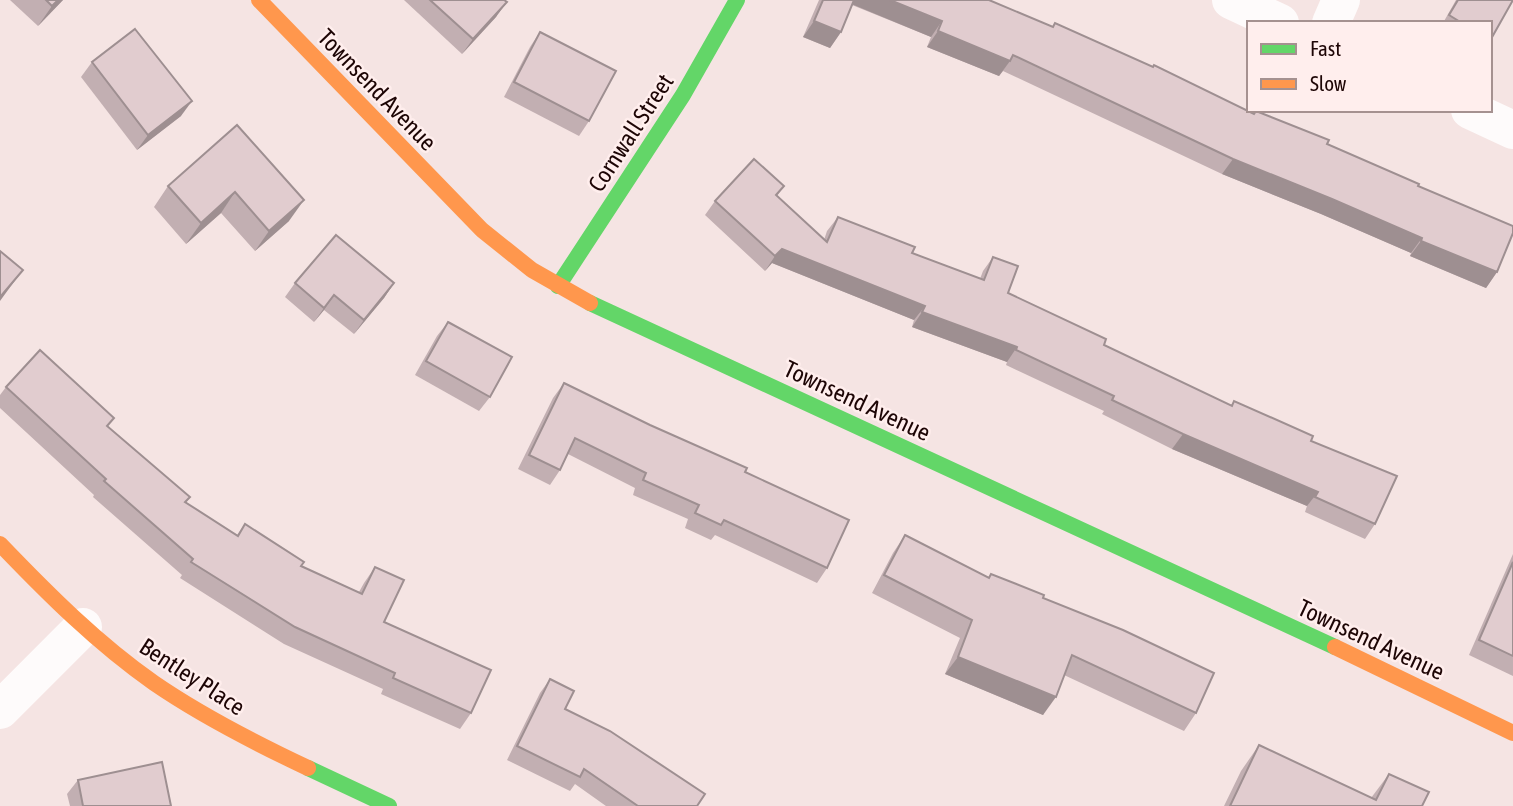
<svg xmlns="http://www.w3.org/2000/svg" width="1513" height="806" viewBox="0 0 1513 806" font-family="'Asap Condensed',sans-serif">
  <rect width="100%" height="100%" fill="#f5e4e3"/>
  <g fill="none" stroke-linecap="round" stroke-linejoin="round">
    <g stroke="#fefbfb" stroke-width="38">
      <path d="M1231 0 1280 23"/>
      <path d="M1331 23 1341 0"/>
      <path d="M1470 110 1513 130"/>
      <path d="M0 710 83 627"/>
    </g>
    <g stroke="#63d668" stroke-width="16">
      <path d="M558 286 683 95 737 0"/>
      <path d="M590 303 1335 647"/>
      <path d="M308 768 389 806"/>
    </g>
    <g stroke="#ff974d" stroke-width="16">
      <path d="M259 0 482 230 532 270 590 303"/>
      <path d="M0 544C48 594 97 643 154 683 202 716 255 743 308 768"/>
      <path d="M1335 647 1513 733"/>
    </g>
  </g>
  <g fill="#c2afb2">
    <path d="M10 0H63L38 26Z"/>
    <path d="M404 0H504L496 17 462 54Z"/>
    <path d="M819 0H989L1052 27 1055 23 1253 114 1256 111 1418 186 1497 272 1486 288 1410 256 1411 253 1321 214 1222 174 1003 71 999 76 927 47 931 37 852 5 841 32 830 48 803 37Z"/>
    <path d="M1456 0H1513L1490 40V23H1443Z"/>
    <path d="M540 32 589 121 579 136 504 97 530 47Z"/>
    <path d="M92 62 181 116 137 150 81 77Z"/>
    <path d="M237 125 289 221 255 251 221 213 186 244 154 207 168 186Z"/>
    <path d="M784 186 777 196 824 240 827 231 838 217 912 253 980 279 983 271 993 257 1008 293 1104 345 1230 406 1234 401 1311 441 1375 524 1365 539 1305 512 1307 506 1172 449 1102 414 1104 411 1006 365 1007 362 912 327 914 320 772 263 765 271 705 215 715 201Z"/>
    <path d="M295 283H394L384 298 354 334 324 310 314 322 285 297Z"/>
    <path d="M448 322 490 397 479 411 415 375 437 336Z"/>
    <path d="M564 383 745 472 827 568 817 583 715 535 711 540 685 528 688 519 633 495 635 488 568 454 560 470 550 485 518 469 553 398Z"/>
    <path d="M6 387 108 427 190 497 186 503 237 535 245 524 301 566 359 592 364 583 375 567 384 622 471 713 460 729 381 694 383 689 284 644 180 578 182 575 93 497 94 495 0 408V395Z"/>
    <path d="M905 535 988 578 991 574 1043 598 1196 713 1184 731 1064 675 1043 715 945 674 960 638 872 593 893 553Z"/>
    <path d="M1513 554V676L1469 655Z"/>
    <path d="M550 679 565 709 697 806H606L575 784 570 791 507 760 540 693Z"/>
    <path d="M1259 745 1371 798 1389 774 1422 806H1224L1241 771Z"/>
    <path d="M78 780 171 806H70L67 794Z"/>
  </g>
  <g fill="#9e8f91">
    <path d="M58 0H63L38 26 52 6Z"/>
    <path d="M851 0H890L942 21 931 37 849 3Z"/>
    <path d="M507 2 496 17 462 54 473 39Z"/>
    <path d="M814 21 841 32 830 48 803 37Z"/>
    <path d="M938 31 1010 61 999 76 927 47Z"/>
    <path d="M192 101 181 116 137 150 148 135Z"/>
    <path d="M1233 159 1332 199 1422 238 1411 253 1321 214 1222 174Z"/>
    <path d="M235 192 221 213 186 244 201 223Z"/>
    <path d="M304 200 289 221 255 251 269 231Z"/>
    <path d="M1421 241 1497 272 1486 288 1410 256Z"/>
    <path d="M782 249 925 306 914 320 772 263 765 271 775 256Z"/>
    <path d="M23 270 8 290 0 301V297Z"/>
    <path d="M394 283 384 298 354 334 364 320Z"/>
    <path d="M334 295 324 310 314 322 324 308Z"/>
    <path d="M922 312 1017 347 1007 362 912 327Z"/>
    <path d="M1183 434 1318 492 1307 506 1172 449Z"/>
    <path d="M958 657 1056 697 1043 715 945 674Z"/>
  </g>
  <g fill="#e1cccf" stroke="#9e8f91" stroke-width="2">
    <path d="M46 0H58L52 6Z"/>
    <path d="M430 0H504L507 2 473 39Z"/>
    <path d="M823 0H854L841 32 814 21Z"/>
    <path d="M890 0H989L1053 27 1055 23 1153 67 1154 65 1254 114 1256 111 1329 140 1327 144 1419 184 1418 186 1513 226V233L1497 272 1421 241 1422 238 1332 199 1233 159 1013 55 1010 61 938 31 942 21Z"/>
    <path d="M1458 0H1513L1491 39 1490 23H1462L1449 15Z"/>
    <path d="M135 29 192 101 148 135 92 62Z"/>
    <path d="M540 32 616 71 589 121 514 82Z"/>
    <path d="M237 125 304 200 269 231 235 192 201 223 168 186Z"/>
    <path d="M754 159 784 186 776 195 827 242 838 217 915 247 912 253 984 280 993 257 1018 266 1008 293 1106 339 1104 345 1232 406 1234 401 1313 436 1311 441 1397 476 1375 524 1315 497 1318 492 1183 434 1112 400 1114 396 1016 350 1017 347 922 312 925 306 782 249 775 256 715 201Z"/>
    <path d="M336 235 394 283 364 320 334 295 324 308 295 283Z"/>
    <path d="M0 251 23 270 0 297Z"/>
    <path d="M448 322 512 357 490 397 426 361Z"/>
    <path d="M40 350 114 418 107 426 190 497 185 502 238 536 245 524 304 562 301 566 362 594 375 567 404 580 384 622 491 670 471 713 393 678 395 673 295 627 191 562 193 559 104 481 106 479 6 387Z"/>
    <path d="M564 383 650 425 747 468 745 472 849 520 827 568 724 520 721 525 695 513 699 505 643 480 646 473 575 438 560 470 529 455Z"/>
    <path d="M905 535 989 578 991 574 1044 595 1043 598 1123 630 1214 673 1196 713 1072 655 1056 697 958 657 972 620 884 575Z"/>
    <path d="M1513 562V656L1479 640Z"/>
    <path d="M550 679 574 691 565 709 610 731 705 794 697 806H638L584 769 580 777 517 746Z"/>
    <path d="M1259 745 1376 800 1389 774 1429 792 1422 806H1230Z"/>
    <path d="M162 762 171 806H83L78 780Z"/>
  </g>
  <g text-anchor="middle" stroke-width="5" stroke-linejoin="round" paint-order="stroke">
    <g font-size="24" fill="#1d0505" stroke="#ffeeed">
      <text transform="translate(377 90) rotate(46)" y="8">Townsend Avenue</text>
      <text transform="translate(631 133) rotate(-57)" y="8">Cornwall Street</text>
      <text transform="translate(857 401) rotate(25)" y="8">Townsend Avenue</text>
      <text transform="translate(1371 640) rotate(25)" y="8">Townsend Avenue</text>
      <text transform="translate(192 677) rotate(33)" y="8">Bentley Place</text>
    </g>
  </g>
  <rect x="1247" y="21" width="245" height="91" fill="#ffeeed" stroke="#a59190" stroke-width="2"/>
  <rect x="1261" y="44" width="35" height="10" fill="#63d668" stroke="#a59190" stroke-width="2"/>
  <text x="1310" y="56" font-size="21" fill="#1d0505">Fast</text>
  <rect x="1261" y="79" width="35" height="10" fill="#ff974d" stroke="#a59190" stroke-width="2"/>
  <text x="1310" y="91" font-size="21" fill="#1d0505">Slow</text>
</svg>
